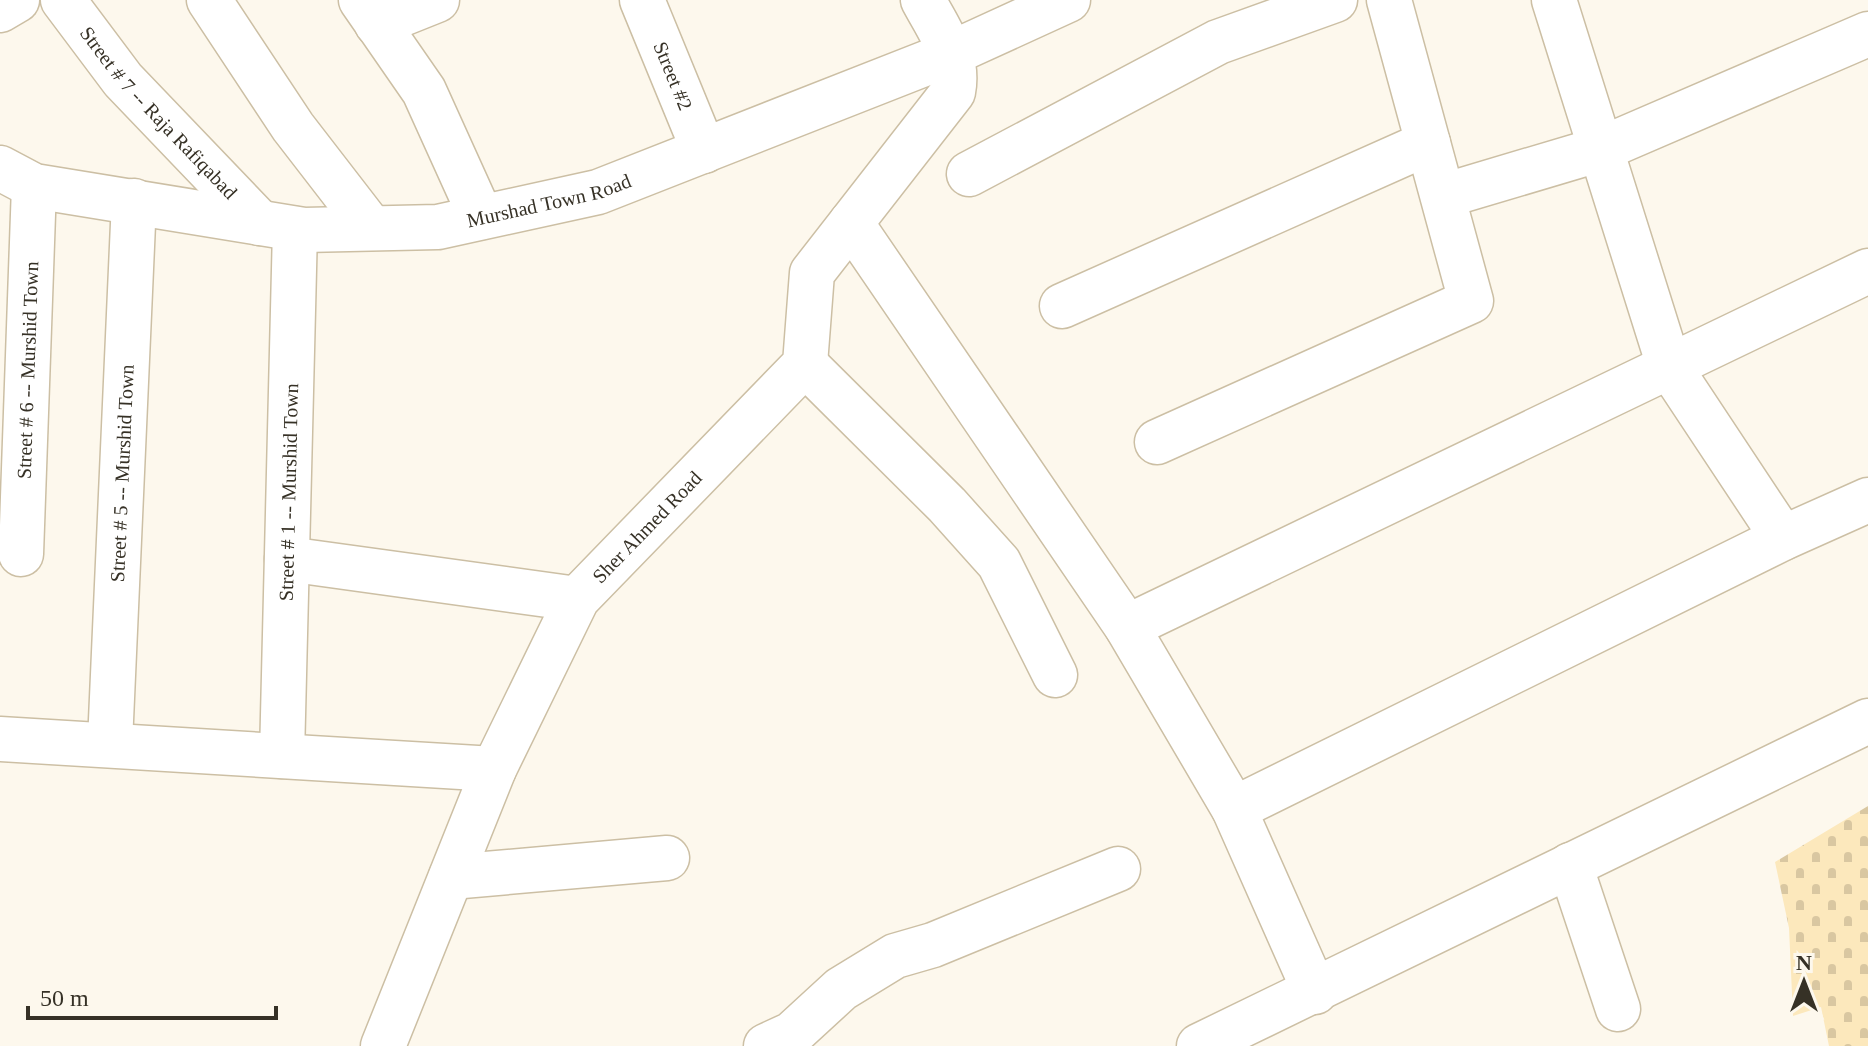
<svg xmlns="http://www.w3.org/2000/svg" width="1868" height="1046" viewBox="0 0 1868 1046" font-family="'Times New Roman',serif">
  <defs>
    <pattern id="cemetery-stones" width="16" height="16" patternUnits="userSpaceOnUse" patternTransform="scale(2)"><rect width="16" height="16" fill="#fce8bc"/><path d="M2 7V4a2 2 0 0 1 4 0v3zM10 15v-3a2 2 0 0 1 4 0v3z" fill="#d9c7a1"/></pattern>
  </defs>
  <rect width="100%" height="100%" fill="#fdf8ed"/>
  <path fill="url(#cemetery-stones)" d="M1868 806V1046H1829L1821 1007 1793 1016 1789 928 1775 862Z"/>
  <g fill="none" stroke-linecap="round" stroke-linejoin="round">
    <g stroke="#ccbfa4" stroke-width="47">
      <g id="minor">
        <path id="s1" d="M63 0 123 80 260 223"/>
        <path d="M209 0 293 127 371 228"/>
        <path d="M361 0 424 91 481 217"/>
        <path id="s2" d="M642 0 704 151"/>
        <path d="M1554 0 1669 366 1783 538"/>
        <path d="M0 10 17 0"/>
        <path d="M377 24 437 0"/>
        <path id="s3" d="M0 168 34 186 304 230 438 227 598 192 952 53 1068 0"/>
        <path d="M969 174 1218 42 1335 0"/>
        <path d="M1443 196 1601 149 1868 34"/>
        <path d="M851 223 1127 627 1234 809 1315 992"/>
        <path d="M1062 306 1428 143"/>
        <path d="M805 364 947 505 999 563 1055 675"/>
        <path d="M1157 442 1471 301 1389 0"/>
        <path id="s4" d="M21 554 34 186"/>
        <path d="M287 559 577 599"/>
        <path d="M1127 627 1868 271"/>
        <path d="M0 739 494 769"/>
        <path id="s5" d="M110 743 134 201"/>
        <path id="s6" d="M282 756 295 229"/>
        <path d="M1234 809 1783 538 1868 500"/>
        <path d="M1570 865 1618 1009"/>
        <path d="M451 877 667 858"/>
        <path id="s7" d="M383 1046 494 769 577 599 805 364 812 273 953 92C960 57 939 30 923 0"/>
        <path d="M766 1046 792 1034 841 989 895 956 933 945 1118 869"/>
        <path d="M1199 1046 1868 721"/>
      </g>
    </g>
    <use href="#minor" stroke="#fff" stroke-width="44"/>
  </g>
  <g text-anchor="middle" stroke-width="6" stroke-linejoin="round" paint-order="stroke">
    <g font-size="20" fill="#363126" stroke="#fdf8ed">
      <text dy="7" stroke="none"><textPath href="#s2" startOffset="82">Street #2</textPath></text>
      <text dy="7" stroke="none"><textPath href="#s1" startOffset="148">Street # 7 -- Raja Rafiqabad</textPath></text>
      <text dy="7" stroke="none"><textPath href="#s3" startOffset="560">Murshad Town Road</textPath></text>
      <text dy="7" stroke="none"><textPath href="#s4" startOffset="184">Street # 6 -- Murshid Town</textPath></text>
      <text dy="7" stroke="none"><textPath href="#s5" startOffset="270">Street # 5 -- Murshid Town</textPath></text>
      <text dy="7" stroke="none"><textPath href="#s6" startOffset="264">Street # 1 -- Murshid Town</textPath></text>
      <text dy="7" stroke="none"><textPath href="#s7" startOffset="588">Sher Ahmed Road</textPath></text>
    </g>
  </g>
  <g transform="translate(1804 982)" stroke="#fdf8ed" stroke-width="6" paint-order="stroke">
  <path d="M0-6L14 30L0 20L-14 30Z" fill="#363126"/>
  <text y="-12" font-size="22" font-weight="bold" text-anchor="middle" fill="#363126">N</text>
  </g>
  <path d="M28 1006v12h248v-12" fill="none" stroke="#363126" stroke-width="4"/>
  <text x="40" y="1006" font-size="24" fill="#363126" stroke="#fdf8ed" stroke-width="6" paint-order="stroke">50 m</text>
</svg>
